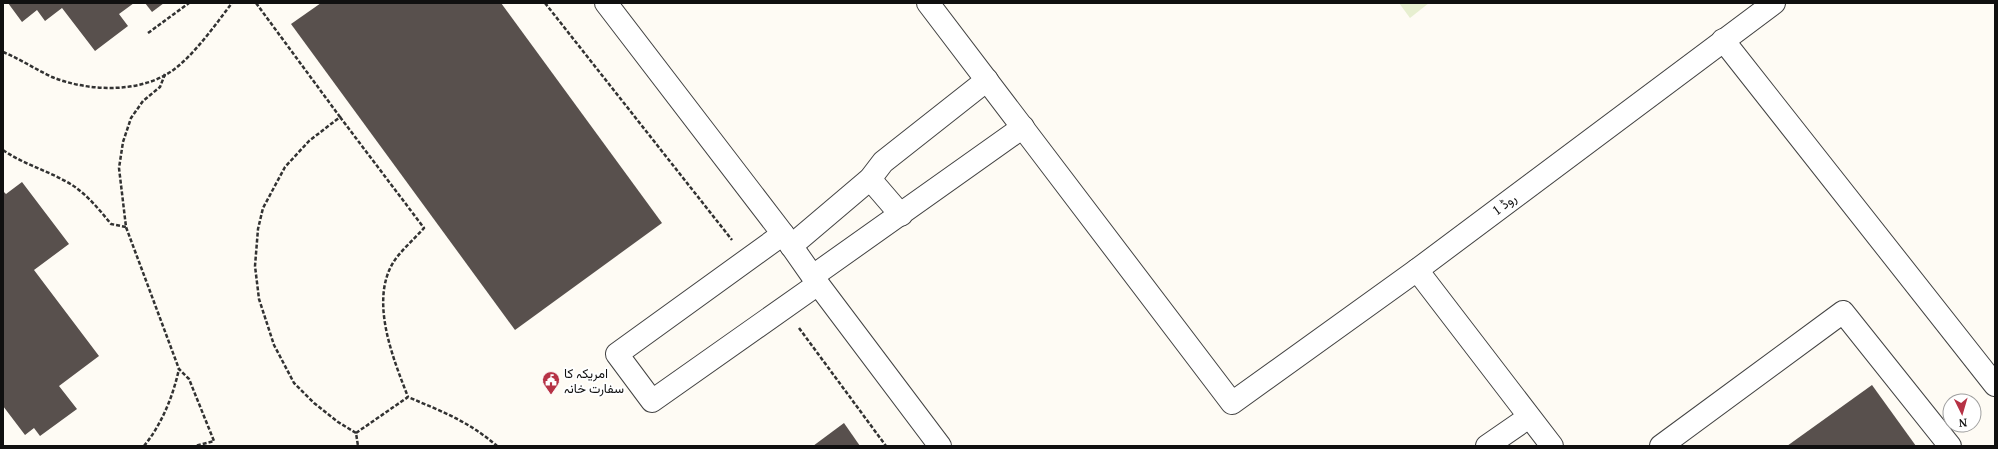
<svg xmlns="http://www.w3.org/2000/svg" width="1998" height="449" viewBox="0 0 1998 449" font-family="'PT Serif',Vazirmatn,serif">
  <rect width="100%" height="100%" fill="#fefbf4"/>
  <path fill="#e7efd0" d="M1399 3H1429L1410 18Z"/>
  <g fill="#58504d">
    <path d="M8 3H134L119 14 128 26 95 51 62 8 45 21 37 10 22 22Z"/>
    <path d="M145 3H164L152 12Z"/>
    <path d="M321 3H501L662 223 515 330 291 24Z"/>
    <path d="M22 182 69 244 34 270 99 356 59 386 77 409 40 436 34 428 25 435 3 406V191L6 194Z"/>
    <path d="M1872 385 1916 446H1787Z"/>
    <path d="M844 423 860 446H813Z"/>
  </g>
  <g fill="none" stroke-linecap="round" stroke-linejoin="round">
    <g stroke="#434343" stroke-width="24">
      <g id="minor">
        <path d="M606 3 783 234 818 284 940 446"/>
        <path d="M928 3 1232 403 1417 270 1774 3"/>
        <path d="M1723 40 1995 385"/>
        <path d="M870 179 901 215"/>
        <path d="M783 234 617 354 652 401 818 284"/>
        <path d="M791 246 870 179 883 162 987 80"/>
        <path d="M1417 270 1552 446"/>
        <path d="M813 276 1023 127"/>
        <path d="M1487 446 1529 417"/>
        <path d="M1661 446 1843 312 1950 446"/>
      </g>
    </g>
    <g stroke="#323232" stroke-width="2.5" stroke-dasharray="4 2" stroke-linecap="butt">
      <path d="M256 3 340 117 309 141 285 167 263 208 258 229 255 266 259 299 274 345 294 383 314 403 338 422 356 433 358 446"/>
      <path d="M545 3 732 240"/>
      <path d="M148 33 189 3"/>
      <path d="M3 52C20 59 35 69 52 77 89 92 143 94 176 68 198 50 215 25 232 3"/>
      <path d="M165 74 160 87 143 101 131 118 123 142 119 168 126 227 179 369 189 379 214 441 195 446"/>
      <path d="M340 117 424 228C415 238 405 247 397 257 367 296 393 358 408 397"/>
      <path d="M3 150C23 164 46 170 67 182 85 192 98 208 111 224L126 227"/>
      <path d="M799 328 886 446"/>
      <path d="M356 433 408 397C443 412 468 421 497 446"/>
      <path d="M144 446C162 424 173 396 179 369"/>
    </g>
    <use href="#minor" stroke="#fff" stroke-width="22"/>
  </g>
  <defs>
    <g id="civic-pin" transform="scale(0.9)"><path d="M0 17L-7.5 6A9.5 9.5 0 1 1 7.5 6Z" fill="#b63245" stroke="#fff"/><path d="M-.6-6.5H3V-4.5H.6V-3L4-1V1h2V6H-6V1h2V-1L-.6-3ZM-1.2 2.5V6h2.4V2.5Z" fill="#fff"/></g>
  </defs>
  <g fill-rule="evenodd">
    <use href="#civic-pin" x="551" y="380"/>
  </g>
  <g text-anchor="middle" stroke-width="4" stroke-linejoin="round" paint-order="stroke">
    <g font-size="13" fill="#101010" stroke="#fff">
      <text transform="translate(1504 204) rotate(-37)" y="5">روڈ 1</text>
    </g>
    <g font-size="13" fill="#101010" stroke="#fff" text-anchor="start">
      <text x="564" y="378">امریکہ کا<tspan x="564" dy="15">سفارت خانہ</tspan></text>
    </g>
  </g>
  <rect width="1998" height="449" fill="none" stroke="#101010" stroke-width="8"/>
  <g transform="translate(1962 413) rotate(175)"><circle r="19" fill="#ffffff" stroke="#9f9f9f"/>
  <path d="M0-3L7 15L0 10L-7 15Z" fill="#b63245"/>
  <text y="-6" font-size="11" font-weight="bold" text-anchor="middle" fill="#101010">N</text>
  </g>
</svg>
